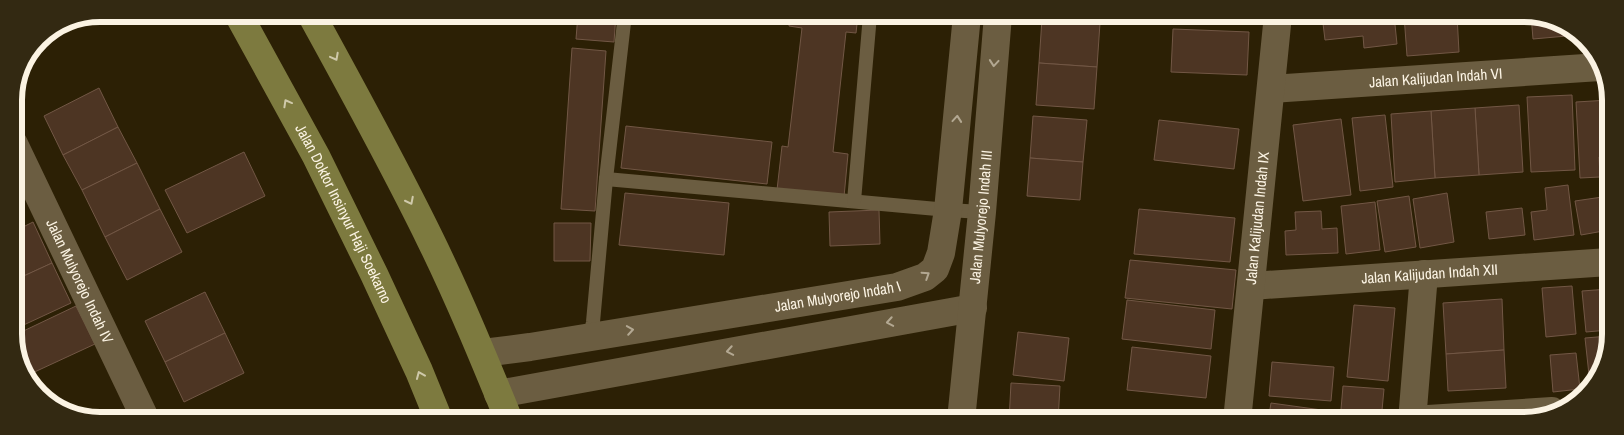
<svg xmlns="http://www.w3.org/2000/svg" width="1624" height="435" viewBox="0 0 1624 435" font-family="'Archivo Narrow',sans-serif">
  <rect width="100%" height="100%" fill="#2c2005"/>
  <g fill="#4d3523" stroke="#725745">
    <path d="M578 14H616L614 42 576 39Z"/>
    <path d="M790 15H858L856 33 846 32 833 152 848 154 844 197 777 190 782 146 788 147 802 28 789 26Z"/>
    <path d="M1322 15H1394L1397 44 1364 48 1363 36 1325 40Z"/>
    <path d="M1404 15H1457L1459 52 1407 56Z"/>
    <path d="M1531 15H1541L1578 35 1533 39Z"/>
    <path d="M1042 19 1100 23 1097 67 1039 63Z"/>
    <path d="M1173 29 1249 32 1247 75 1171 72Z"/>
    <path d="M572 48 606 51 595 211 561 209Z"/>
    <path d="M1039 63 1097 67 1094 109 1036 105Z"/>
    <path d="M99 88 118 127 63 155 44 116Z"/>
    <path d="M1572 95 1575 170 1531 172 1527 97Z"/>
    <path d="M1609 100V156L1599 157 1600 177 1580 178 1576 102Z"/>
    <path d="M1519 105 1523 172 1479 175 1475 108Z"/>
    <path d="M1475 108 1479 175 1435 178 1431 111Z"/>
    <path d="M1431 111 1435 178 1395 182 1391 114Z"/>
    <path d="M1385 115 1393 187 1360 191 1352 118Z"/>
    <path d="M1033 116 1087 120 1083 162 1030 158Z"/>
    <path d="M1341 119 1351 195 1303 201 1293 125Z"/>
    <path d="M1159 120 1239 129 1234 169 1154 160Z"/>
    <path d="M626 126 772 142 767 184 621 168Z"/>
    <path d="M118 127 137 163 82 190 63 155Z"/>
    <path d="M244 152 265 196 187 233 165 190Z"/>
    <path d="M1030 158 1083 162 1080 200 1027 196Z"/>
    <path d="M137 163 160 209 105 237 82 190Z"/>
    <path d="M1568 185 1574 235 1534 240 1531 212 1547 210 1545 188Z"/>
    <path d="M625 193 729 203 724 255 619 245Z"/>
    <path d="M1447 193 1454 242 1420 248 1413 199Z"/>
    <path d="M1409 196 1416 247 1385 252 1377 201Z"/>
    <path d="M1609 196V230L1581 235 1575 201Z"/>
    <path d="M1375 202 1380 250 1346 254 1341 206Z"/>
    <path d="M1522 208 1525 235 1489 239 1486 212Z"/>
    <path d="M160 209 182 252 127 280 105 237Z"/>
    <path d="M1139 209 1235 218 1230 262 1134 254Z"/>
    <path d="M879 210 880 244 830 246 829 212Z"/>
    <path d="M1321 211 1322 229 1337 228 1338 253 1286 255 1285 231 1296 230 1295 212Z"/>
    <path d="M33 222 52 263 15 280V231Z"/>
    <path d="M554 223H591L590 261H554Z"/>
    <path d="M1130 260 1236 270 1232 309 1125 298Z"/>
    <path d="M52 263 71 303 15 329V280Z"/>
    <path d="M1572 286 1576 334 1546 337 1542 288Z"/>
    <path d="M1609 289V330L1586 332 1582 291Z"/>
    <path d="M205 292 225 333 165 362 145 321Z"/>
    <path d="M1502 299 1504 350 1446 354 1443 303Z"/>
    <path d="M1127 300 1215 310 1211 349 1122 339Z"/>
    <path d="M1354 305 1395 308 1388 381 1347 377Z"/>
    <path d="M76 306 95 344 28 375 15 352V335Z"/>
    <path d="M1018 332 1069 338 1064 381 1013 375Z"/>
    <path d="M225 333 244 373 184 402 165 362Z"/>
    <path d="M1609 336V352L1590 384 1585 338Z"/>
    <path d="M1132 347 1211 356 1206 398 1127 390Z"/>
    <path d="M1504 350 1506 388 1448 391 1446 354Z"/>
    <path d="M1576 353 1580 389 1553 392 1550 355Z"/>
    <path d="M1272 362 1334 367 1331 401 1269 396Z"/>
    <path d="M1011 383 1060 386 1058 421H1009Z"/>
    <path d="M1343 386 1384 389 1381 421H1340Z"/>
    <path d="M1271 403 1329 411 1328 421H1268Z"/>
  </g>
  <g fill="none" stroke-linecap="round" stroke-linejoin="round">
    <g stroke="#6b5d41" stroke-width="14">
      <path d="M606 179 948 210 982 212"/>
      <path d="M854 201 870 15"/>
      <path d="M590 337 593 322 606 179 625 14"/>
    </g>
    <g stroke="#6b5d41" stroke-width="28">
      <path id="s1" d="M1271 89 1600 67"/>
      <path id="s2" d="M14 144 146 420"/>
      <path id="s3" d="M1251 286 1609 262"/>
      <path id="s4" d="M483 353 530 347 897 287 925 277 935 269 941 253 948 210 967 15"/>
      <path d="M498 394 973 308"/>
      <path id="s5" d="M961 420 982 212 998 15"/>
      <path d="M1412 420 1552 411"/>
      <path id="s6" d="M1237 421 1278 15"/>
      <path d="M1412 421 1424 274"/>
    </g>
    <g stroke="#7d7a3f" stroke-width="28">
      <path id="s7" d="M238 14 316 156 374 274 419 371 439 420"/>
      <path d="M311 14C352 89 393 163 430 239 459 298 484 359 509 420"/>
    </g>
  </g>
  <defs><path id="oneway-chevron" d="M-2-3.5L2.5 0L-2 3.5" fill="none" stroke-width="1.6" stroke-linecap="round" stroke-linejoin="round" transform="scale(1.25)"/></defs>
  <g stroke="#cfc9aa">
    <use href="#oneway-chevron" transform="translate(335 57) rotate(62)"/>
    <use href="#oneway-chevron" transform="translate(287 103) rotate(-119)"/>
    <use href="#oneway-chevron" transform="translate(410 201) rotate(63)"/>
    <use href="#oneway-chevron" transform="translate(420 375) rotate(-113)"/>
  </g>
  <g stroke="#b3a892">
    <use href="#oneway-chevron" transform="translate(994 63) rotate(95)"/>
    <use href="#oneway-chevron" transform="translate(957 119) rotate(-85)"/>
    <use href="#oneway-chevron" transform="translate(926 275) rotate(-33)"/>
    <use href="#oneway-chevron" transform="translate(890 322) rotate(170)"/>
    <use href="#oneway-chevron" transform="translate(630 330) rotate(-9)"/>
    <use href="#oneway-chevron" transform="translate(730 351) rotate(170)"/>
  </g>
  <g text-anchor="middle" stroke-width="4.5" stroke-linejoin="round" paint-order="stroke">
    <g font-size="15" fill="#fbf3e3" stroke="#221700">
      <text dy="5" stroke="none"><textPath href="#s1" startOffset="165">Jalan Kalijudan Indah VI</textPath></text>
      <text dy="5" stroke="none"><textPath href="#s7" startOffset="226">Jalan Doktor Insinyur Haji Soekarno</textPath></text>
      <text dy="5" stroke="none"><textPath href="#s5" startOffset="204">Jalan Mulyorejo Indah III</textPath></text>
      <text dy="5" stroke="none"><textPath href="#s6" startOffset="204">Jalan Kalijudan Indah IX</textPath></text>
      <text dy="5" stroke="none"><textPath href="#s3" startOffset="179">Jalan Kalijudan Indah XII</textPath></text>
      <text dy="5" stroke="none"><textPath href="#s2" startOffset="152">Jalan Mulyorejo Indah IV</textPath></text>
      <text dy="5" stroke="none"><textPath href="#s4" startOffset="359">Jalan Mulyorejo Indah I</textPath></text>
    </g>
  </g>
  <path d="M0 0H1624V435H0ZM100 22H1524A78 78 0 0 1 1602 100V334A78 78 0 0 1 1524 412H100A78 78 0 0 1 22 334V100A78 78 0 0 1 100 22Z" fill="#332912" fill-rule="evenodd"/>
  <path fill="none" stroke="#fbf3e3" stroke-width="6" d="M100 22H1524A78 78 0 0 1 1602 100V334A78 78 0 0 1 1524 412H100A78 78 0 0 1 22 334V100A78 78 0 0 1 100 22Z"/>
</svg>
